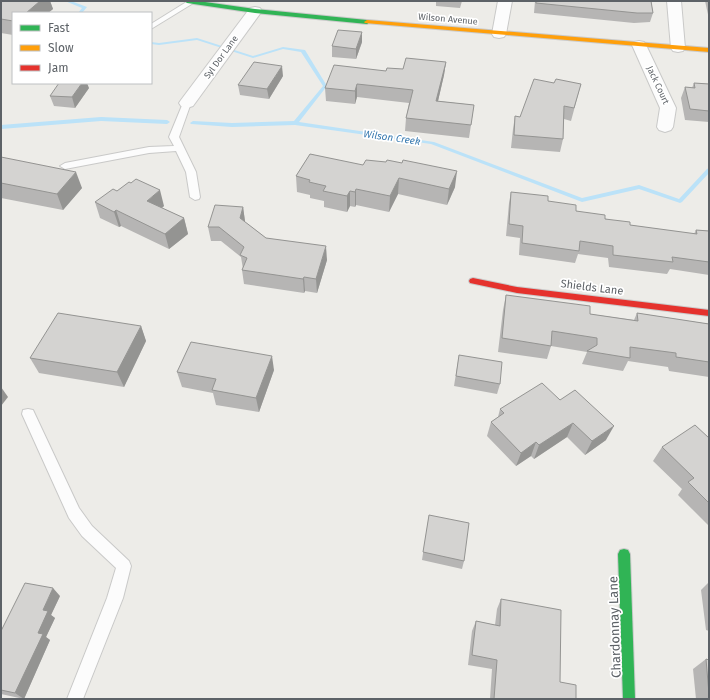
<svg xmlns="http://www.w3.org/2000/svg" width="710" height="700" viewBox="0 0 710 700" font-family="'Fira Sans',sans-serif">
  <rect width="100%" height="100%" fill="#edece8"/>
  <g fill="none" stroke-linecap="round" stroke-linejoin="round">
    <g fill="#bbe2f8" fill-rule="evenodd">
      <path d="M65 1H71L87 7 82 13H78L82 8Z"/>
      <path d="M197 38 253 56 283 47 305 50 327 86 299 122 434 142 582 198 639 185 679 199 707 169 709 168V173L682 202 680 203 639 189 582 202 431 144 295 125 232 127 191 124 190 123 193 121 232 123 294 121 323 86 301 52 283 49 253 58 197 40 159 45 151 44V42L159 43Z"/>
      <path d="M101 117 167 120 170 122 167 124 101 121 1 129V125Z"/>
    </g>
    <g stroke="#c9c9c8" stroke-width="2">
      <g id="lane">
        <path d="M188 1 195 2 151 29V24Z"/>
        <path d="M187 100 191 103 179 137 196 172 200 197 199 199 195 200 190 197 186 172 176 151 149 153 65 169 60 166 65 163 149 147 174 146 169 137 183 103Z"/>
        <path d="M28 409 33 410 79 508 92 526 129 561 131 566 123 598 83 699H67L107 598 116 568 82 536 69 518 22 414 23 410Z"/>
      </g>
    </g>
    <g stroke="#c9c9c8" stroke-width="2">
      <g id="street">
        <path d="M498 1H512L506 34 504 37 499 38 494 37 492 34Z"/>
        <path d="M667 1H681L685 48 683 51 678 52 673 51 671 48Z"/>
        <path d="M255 7 260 8 262 11 193 106 187 108 181 106 179 103 181 100 250 8Z"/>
        <path d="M639 41 644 42 646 45 676 108 673 127 671 130 665 132 659 130 657 127 660 108 632 45 634 42Z"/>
      </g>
    </g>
    <g stroke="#cacaca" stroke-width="2">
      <g id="fast">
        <path d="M184 1H198L255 9 367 20 370 22 367 24 255 13 187 3Z"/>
        <path d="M624 549 628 550 630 554 635 699H623L618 554 620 550Z"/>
      </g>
    </g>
    <g stroke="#cacaca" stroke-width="2">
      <path id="slow" d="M367 20 709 48V52L365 23 364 22Z"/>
    </g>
    <g stroke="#cacaca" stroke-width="2">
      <path id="jam" d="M473 278 517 287 709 310V316L517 293 470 283 469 281 470 279Z"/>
    </g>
    <use href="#lane" fill="#fcfcfc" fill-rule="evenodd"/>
    <use href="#street" fill="#fcfcfc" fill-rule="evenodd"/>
    <use href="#fast" fill="#30b455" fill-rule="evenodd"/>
    <use href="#slow" fill="#ff9f0a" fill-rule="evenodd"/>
    <use href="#jam" fill="#e5322d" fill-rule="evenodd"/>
  </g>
  <g fill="#b6b5b4">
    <path d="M1 1H50L53 9 48 13H13V35L1 33Z"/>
    <path d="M436 1H462L460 8 436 6Z"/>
    <path d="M535 1H651L653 13 650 22 634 23 534 13Z"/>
    <path d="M705 1H709V19Z"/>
    <path d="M362 42 356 59 332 57V46Z"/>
    <path d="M446 62 444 75 438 101 474 105 469 138 405 131 406 118 409 103 357 97 355 104 326 101 325 88 386 71 403 69Z"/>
    <path d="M283 76 269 99 240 95 238 85Z"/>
    <path d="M554 83 581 84 571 121 564 119 563 139 560 152 511 148 513 129 515 116 520 117Z"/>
    <path d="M694 83 709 84V122L685 120 681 98 685 87 692 88Z"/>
    <path d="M89 88 75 108 54 106 50 96Z"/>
    <path d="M310 154 455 187 447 205 398 194 389 212 356 205 355 207 350 206 347 212 324 207V201L310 198V195L297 192 296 176Z"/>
    <path d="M1 157 82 188 63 210 1 198Z"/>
    <path d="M117 191 164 206 162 208 184 218 188 234 169 249 121 226 119 227 100 218 95 202Z"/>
    <path d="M511 192 548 201 576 211 630 225 694 234 696 230 709 231V275L670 269 667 274 609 267 608 258 578 254 575 263 519 255 520 238 506 236 509 203Z"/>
    <path d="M243 207 245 222 266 238 327 260 317 293 305 291 304 293 244 284 242 270 243 269 241 257 221 241H211L208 227Z"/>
    <path d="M506 295 590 314 634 320 637 313 709 324V377L669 371 668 367 628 361 623 371 582 364 587 352 551 346 547 359 498 352 503 310Z"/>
    <path d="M141 326 146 341 124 387 39 373 30 358Z"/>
    <path d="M459 355 500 384 497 394 454 386Z"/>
    <path d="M274 370 259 412 216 405 213 393 182 387 177 372Z"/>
    <path d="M560 400 606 440 585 455 567 437 534 459 531 456 516 466 487 436 491 422 498 417 500 409Z"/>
    <path d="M709 438V526L678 495 682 489 653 461 662 447Z"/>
    <path d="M429 515 464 561 462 569 422 560Z"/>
    <path d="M709 582V631L706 630 701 590Z"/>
    <path d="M60 596 51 615 55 618 46 637 50 640 24 699 1 694V631Z"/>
    <path d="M501 599 560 682 576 699H490L492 669 468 665 472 631 476 621 495 625 497 609Z"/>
    <path d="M706 659 709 660V699H696L693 669Z"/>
  </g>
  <g fill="#949492">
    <path d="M40 1H50L53 9 48 13H26Z"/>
    <path d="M362 32V42L356 59V49Z"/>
    <path d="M446 62 444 75 435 114 436 101Z"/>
    <path d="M282 66 283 76 269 99 267 89Z"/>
    <path d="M82 83H87L89 88 75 108 72 97Z"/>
    <path d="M357 84V97L355 104V91Z"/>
    <path d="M457 171 455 187 447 205 449 189Z"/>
    <path d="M76 172 82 188 63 210 57 194Z"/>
    <path d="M399 178 398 194 389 212 390 196Z"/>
    <path d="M356 189V205L355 207V192Z"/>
    <path d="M160 190 164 206 151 216 147 201Z"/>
    <path d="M350 191V206L347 212V196Z"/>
    <path d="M243 207 245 221 242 232 240 218Z"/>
    <path d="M116 210 121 226 119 227 114 212Z"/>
    <path d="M184 218 188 234 169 249 165 234Z"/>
    <path d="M326 246 327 260 317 293 316 279Z"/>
    <path d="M304 277 305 291 304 293 303 279Z"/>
    <path d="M141 326 146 341 124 387 117 372Z"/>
    <path d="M272 356 274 370 259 412 256 398Z"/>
    <path d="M1 387 8 397 1 406Z"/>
    <path d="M573 423 567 437 534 459 539 445Z"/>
    <path d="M614 426 606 440 585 455 592 441Z"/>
    <path d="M536 442 531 456 516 466 521 453Z"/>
    <path d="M53 588 60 596 51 615 55 618 46 637 50 640 24 699 15 693 38 633 43 610Z"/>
  </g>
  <g fill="#d4d3d1" stroke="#949492">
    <path d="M1 1H40L26 13H13V21L1 19Z"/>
    <path d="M536 1H651L653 13H637L536 3Z"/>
    <path d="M338 30 362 32 356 49 332 46Z"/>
    <path d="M406 58 446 62 436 101 474 105 471 125 406 118 413 90 357 84 355 91 325 88 334 65 386 71 387 68 403 69Z"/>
    <path d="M254 62 282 66 267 89 238 85Z"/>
    <path d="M534 79 554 83 556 79 581 84 574 108 564 106 563 139 514 135 515 116 520 117Z"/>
    <path d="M59 83H82L72 97 50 96Z"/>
    <path d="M694 83 709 84V111L690 109 685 87 695 88Z"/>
    <path d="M310 154 363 165 366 160 386 162 387 160 402 163 403 160 457 171 449 189 399 178 390 196 356 189 355 192 350 191 347 196 323 191 326 186 309 182 310 180 296 176Z"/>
    <path d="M1 157 76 172 57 194 1 183Z"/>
    <path d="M136 179 160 190 147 201 184 218 165 234 116 210 114 212 95 202 113 189 117 191 129 182 131 183Z"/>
    <path d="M511 192 548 196V201L576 205V211L605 215V219L630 222V225L697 234 696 230 709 231V262L672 257 673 262 613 255V246L580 241 579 251 522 243 523 226 509 224Z"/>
    <path d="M215 205 243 207 240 218 266 238 326 246 316 279 304 277 303 279 242 270 247 258 240 255 244 247 219 227H208Z"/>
    <path d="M506 295 590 306V314L638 321 637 313 709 324V362L676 357V353L630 347V358L587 351 597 345V338L552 331 551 346 502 338Z"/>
    <path d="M58 313 141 326 117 372 30 358Z"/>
    <path d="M191 342 272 356 256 398 212 390 216 379 177 372Z"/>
    <path d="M459 355 502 362 500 384 456 376Z"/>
    <path d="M542 383 560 400 575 390 614 426 592 441 573 423 539 445 536 442 521 453 491 422 504 413 500 409Z"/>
    <path d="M695 425 709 438V503L688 482 694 478 662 447Z"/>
    <path d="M429 515 469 523 464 561 423 552Z"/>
    <path d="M25 583 53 588 43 610 48 611 38 633 43 634 15 693 1 690V631Z"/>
    <path d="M501 599 561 610 560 682 576 685V699H494L497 660 472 655 476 621 500 626Z"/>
    <path d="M706 659 709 660V694Z"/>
  </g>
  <g text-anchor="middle" stroke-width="3.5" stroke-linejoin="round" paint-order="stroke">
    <g font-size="9" fill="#5d6267" stroke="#fff">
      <text transform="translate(448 19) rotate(5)" y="3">Wilson Avenue</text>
      <text transform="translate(221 57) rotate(-54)" y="3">Syl Dor Lane</text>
      <text transform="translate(658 85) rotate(65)" y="3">Jack Court</text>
    </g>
    <g font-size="10" font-style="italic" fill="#387ab0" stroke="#fff">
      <text transform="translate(392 137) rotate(8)" y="4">Wilson Creek</text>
    </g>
    <g font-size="11" fill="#5d6267" stroke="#fff">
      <text transform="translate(592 287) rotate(7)" y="4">Shields Lane</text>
    </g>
    <g font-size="13" fill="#5d6267" stroke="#fff">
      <text transform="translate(614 627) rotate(-92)" y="5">Chardonnay Lane</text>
    </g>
  </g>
  <rect width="710" height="700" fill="none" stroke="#5d6267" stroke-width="4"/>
  <rect x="12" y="12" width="140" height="72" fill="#ffffff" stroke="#bec0c2"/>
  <rect x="20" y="25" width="20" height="6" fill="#30b455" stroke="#bec0c2"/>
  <text x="48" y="32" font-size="12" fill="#5d6267">Fast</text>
  <rect x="20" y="45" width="20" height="6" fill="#ff9f0a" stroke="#bec0c2"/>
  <text x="48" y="52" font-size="12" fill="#5d6267">Slow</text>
  <rect x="20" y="65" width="20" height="6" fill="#e5322d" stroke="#bec0c2"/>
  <text x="48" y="72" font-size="12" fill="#5d6267">Jam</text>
</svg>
